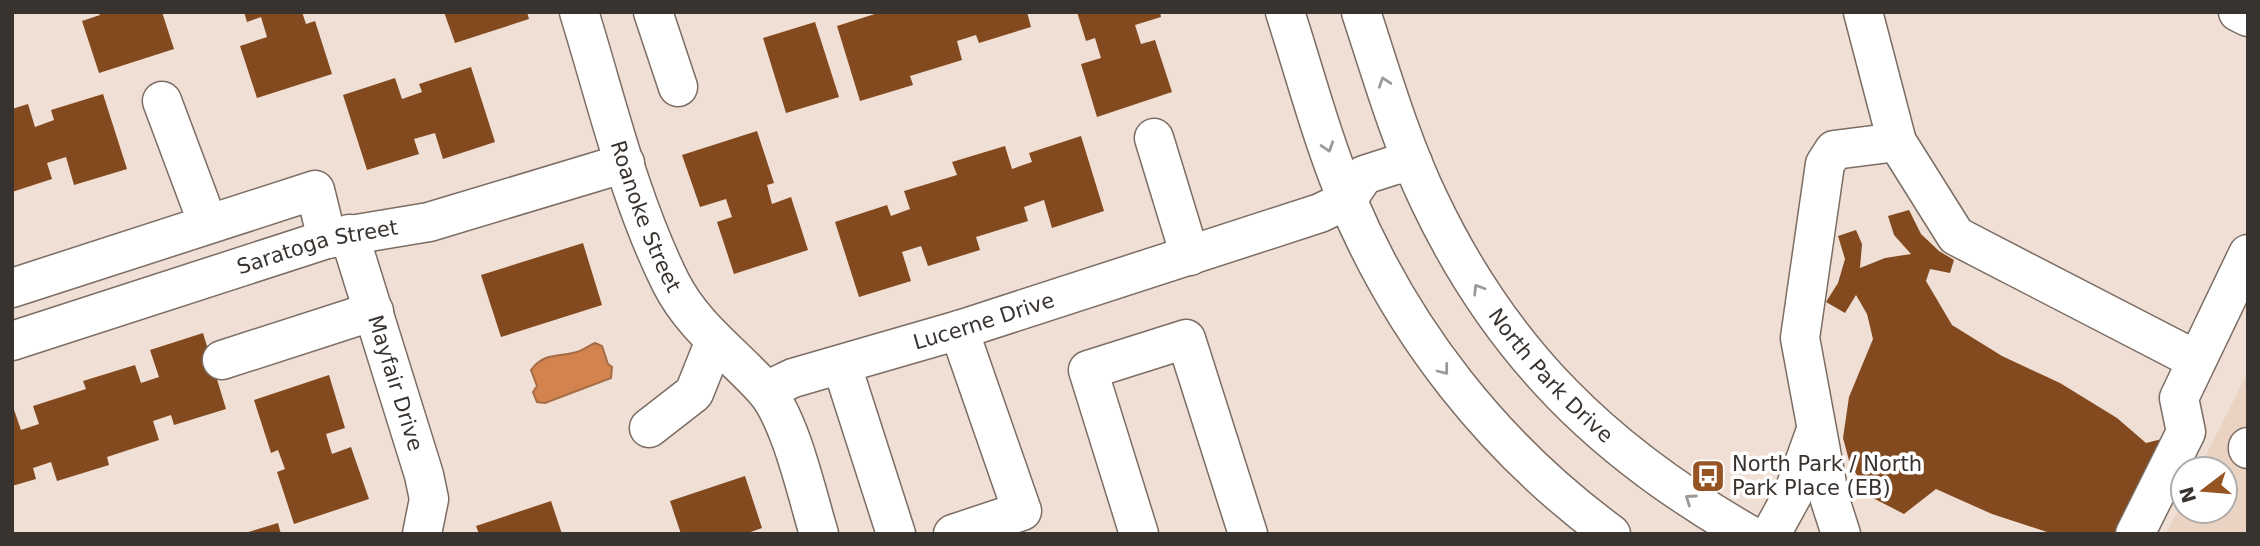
<svg xmlns="http://www.w3.org/2000/svg" width="2260" height="546" viewBox="0 0 2260 546" font-family="'DejaVu Sans',sans-serif">
  <rect width="100%" height="100%" fill="#f0dfd4"/>
  <path fill="#ebd3c4" d="M2248 372V534H2166L2183 500V511H2225V469H2199Z"/>
  <path fill="#d3844e" stroke="#a56c45" stroke-width="2" d="M595 343 602 346 608 364 612 367 611 378 545 403 537 402 533 392 537 386 531 370C544 353 556 357 573 353 581 352 588 346 595 343Z"/>
  <g fill="#83491f">
    <path d="M99 12H162L174 49 99 73 82 21 100 15Z"/>
    <path d="M244 12H302L306 24 315 21 332 74 257 98 240 46 267 37 261 17 247 22Z"/>
    <path d="M444 12H527L529 19 455 43Z"/>
    <path d="M881 12H1027L1031 27 979 43 976 35 957 41 962 60 910 76 913 85 860 101 837 26Z"/>
    <path d="M1077 12H1160L1161 17 1135 25 1141 44 1155 40 1172 92 1097 117 1081 64 1101 58 1095 38 1086 41Z"/>
    <path d="M815 22 839 97 786 113 763 38Z"/>
    <path d="M471 67 495 142 443 159 435 133 414 139 419 154 367 170 343 95 395 78 402 99 422 92 419 84Z"/>
    <path d="M103 94 127 169 74 185 66 157 47 163 52 179 12 192V109L28 104 35 127 54 120 51 110Z"/>
    <path d="M757 131 774 183 767 185 772 204 791 197 808 250 734 274 717 222 732 217 726 199 700 207 682 155Z"/>
    <path d="M1081 136 1104 211 1052 228 1044 200 1024 207 1028 221 976 237 980 250 928 266 921 246 902 252 911 281 859 297 835 222 887 205 891 216 910 209 904 191 957 175 952 162 1005 146 1012 169 1032 162 1029 153Z"/>
    <path d="M1909 210 1921 234 1939 251 1954 260 1950 273 1930 269 1926 281 1952 325 2002 356 2060 383 2117 418 2146 443 2162 439 2125 534H2053L1992 514 1936 489 1904 514 1871 497 1850 464 1843 438 1849 397 1873 339 1867 314 1856 295 1845 313 1826 302 1838 283 1845 259 1838 236 1856 230 1862 244 1860 268 1885 258 1911 254 1894 235 1888 216Z"/>
    <path d="M583 243 602 305 501 337 481 275Z"/>
    <path d="M203 333 226 409 174 425 171 415 153 421 159 440 107 457 109 465 57 481 51 462 33 468 36 479 12 486V404L21 430 39 424 33 406 86 389 83 381 135 365 141 383 159 377 150 350Z"/>
    <path d="M329 375 345 428 326 434 332 454 351 447 369 499 294 524 277 472 285 469 278 450 271 453 254 400Z"/>
    <path d="M745 476 762 528 745 534H681L670 501Z"/>
    <path d="M551 501 562 534H479L476 526Z"/>
    <path d="M278 523 281 534H245V533Z"/>
  </g>
  <g fill="none" stroke-linecap="round" stroke-linejoin="round">
    <g stroke="#7b6d63" stroke-width="41">
      <g id="minor">
        <path id="s1" d="M579 12C607 102 629 199 671 283 694 328 733 354 765 390 791 420 807 495 819 534"/>
        <path d="M653 12 678 87"/>
        <path d="M1285 12C1305 74 1322 139 1347 199 1403 333 1494 448 1611 534"/>
        <path id="s2" d="M1361 12C1382 76 1401 142 1430 202 1502 353 1604 452 1748 534"/>
        <path d="M1863 12 1897 142 1956 236 2196 360"/>
        <path d="M2238 12 2248 17"/>
        <path d="M162 101 208 224"/>
        <path d="M1154 138 1190 256"/>
        <path id="s3" d="M349 234 424 475 429 499 422 534"/>
        <path d="M12 288 315 190 327 239"/>
        <path id="s4" d="M12 341 327 239 429 222 625 163"/>
        <path d="M222 360 374 311"/>
        <path d="M842 366 896 534"/>
        <path id="s5" d="M766 391 793 378 959 330 1320 213 1347 200 1364 175 1395 165 1413 163"/>
        <path d="M649 428 694 393 714 343"/>
        <path d="M2248 447V449"/>
        <path d="M953 534 1022 511 959 330"/>
        <path d="M1139 534 1088 370 1186 339 1248 534"/>
        <path d="M1771 534 1793 494 1816 430"/>
        <path d="M1841 534 1830 500 1800 338 1825 164 1834 150 1897 142"/>
        <path d="M2135 534 2186 432 2179 398 2248 254"/>
      </g>
    </g>
    <use href="#minor" stroke="#fff" stroke-width="38"/>
  </g>
  <defs><path id="oneway-chevron" d="M-2-3.5L2.5 0L-2 3.5" fill="none" stroke-width="1.6" stroke-linecap="round" stroke-linejoin="round" transform="scale(1.75)"/></defs>
  <g stroke="#9c9997">
    <use href="#oneway-chevron" transform="translate(1384 82) rotate(-108)"/>
    <use href="#oneway-chevron" transform="translate(1328 147) rotate(72)"/>
    <use href="#oneway-chevron" transform="translate(1478 289) rotate(-122)"/>
    <use href="#oneway-chevron" transform="translate(1444 370) rotate(52)"/>
    <use href="#oneway-chevron" transform="translate(1690 499) rotate(-145)"/>
  </g>
  <defs>
    <g id="bus-square" transform="scale(1.75)"><rect x="-9" y="-9" width="18" height="18" rx="4" fill="#965423" stroke="#fff"/><path d="M-5-6H5V4H4V6H2V4H-2V6H-4V4H-5ZM-3.5-4V0h7V-4ZM-3.5 1.2v1.5H-2V1.2ZM2 1.2v1.5H3.5V1.2Z" fill="#fff"/></g>
  </defs>
  <g fill-rule="evenodd">
    <use href="#bus-square" x="1708" y="476"/>
  </g>
  <g text-anchor="middle" stroke-width="7" stroke-linejoin="round" paint-order="stroke">
    <g font-size="21" fill="#39332f" stroke="#fff">
      <text dy="7" stroke="none"><textPath href="#s1" startOffset="215">Roanoke Street</textPath></text>
      <text dy="7" stroke="none"><textPath href="#s4" startOffset="320">Saratoga Street</textPath></text>
      <text dy="7" stroke="none"><textPath href="#s5" startOffset="229">Lucerne Drive</textPath></text>
      <text dy="7" stroke="none"><textPath href="#s2" startOffset="415">North Park Drive</textPath></text>
      <text dy="7" stroke="none"><textPath href="#s3" startOffset="156">Mayfair Drive</textPath></text>
    </g>
    <g font-size="21" fill="#39332f" stroke="#fff" text-anchor="start">
      <text x="1732" y="471">North Park / North<tspan x="1732" dy="24">Park Place (EB)</tspan></text>
    </g>
  </g>
  <rect width="2260" height="546" fill="none" stroke="#39332f" stroke-width="28"/>
  <g transform="translate(2204 490) rotate(254)"><circle r="33" fill="#ffffff" stroke="#b0adac" stroke-width="2"/>
  <path d="M0-5L12 26L0 18L-12 26Z" fill="#965423"/>
  <text y="-10" font-size="19" font-weight="bold" text-anchor="middle" fill="#39332f">N</text>
  </g>
</svg>
